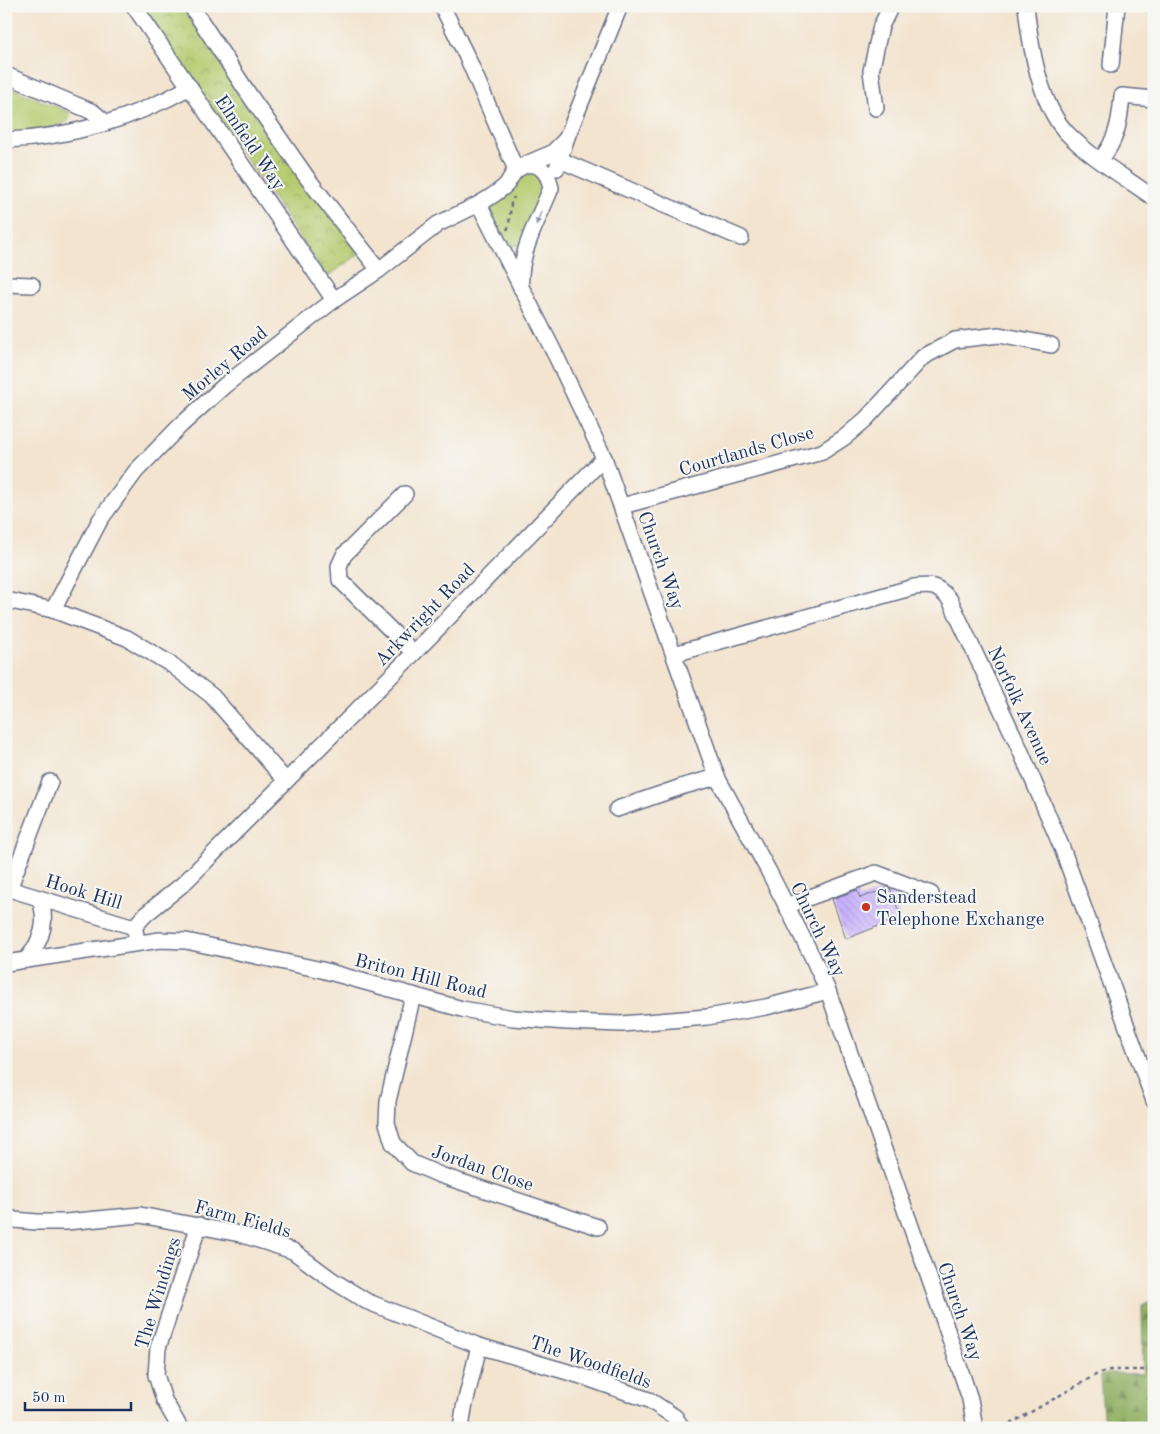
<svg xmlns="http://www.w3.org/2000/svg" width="1160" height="1434" viewBox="0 0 1160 1434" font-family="'Old Standard TT',serif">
  <defs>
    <pattern id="forest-firs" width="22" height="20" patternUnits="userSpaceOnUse" patternTransform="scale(1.25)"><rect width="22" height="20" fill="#90af62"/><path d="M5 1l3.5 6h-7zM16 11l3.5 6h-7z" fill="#758f54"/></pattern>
    <pattern id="park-crowns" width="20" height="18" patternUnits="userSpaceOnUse" patternTransform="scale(1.25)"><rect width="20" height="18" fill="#b6cb6f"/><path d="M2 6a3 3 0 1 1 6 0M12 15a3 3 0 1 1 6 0" fill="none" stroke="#93a55e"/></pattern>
    <pattern id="building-back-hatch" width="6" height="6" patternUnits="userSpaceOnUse" patternTransform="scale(1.25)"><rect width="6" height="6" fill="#c9b2fd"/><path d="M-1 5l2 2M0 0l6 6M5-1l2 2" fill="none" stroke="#ac99db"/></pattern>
  </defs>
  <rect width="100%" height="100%" fill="#f6f6f2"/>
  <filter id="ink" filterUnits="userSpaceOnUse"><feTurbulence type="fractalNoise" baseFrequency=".02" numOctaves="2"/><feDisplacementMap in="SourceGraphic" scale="10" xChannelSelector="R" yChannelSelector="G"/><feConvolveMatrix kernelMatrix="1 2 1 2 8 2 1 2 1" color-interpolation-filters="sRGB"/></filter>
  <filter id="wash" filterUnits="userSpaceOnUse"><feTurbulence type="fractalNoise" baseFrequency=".0096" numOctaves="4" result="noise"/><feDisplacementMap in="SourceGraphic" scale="20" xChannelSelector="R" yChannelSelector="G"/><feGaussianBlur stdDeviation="1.12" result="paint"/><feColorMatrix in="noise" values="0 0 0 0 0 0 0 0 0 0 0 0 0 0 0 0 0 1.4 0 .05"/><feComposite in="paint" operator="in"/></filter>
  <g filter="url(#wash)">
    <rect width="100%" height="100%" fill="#f3e4cf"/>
    <g fill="#b6cb6f" stroke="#687d66">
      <path d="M6 86 69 112 70 117 68 121C49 131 27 132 6 134Z"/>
      <path d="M533 168 546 183 522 244 513 246 506 242 490 213 495 203 506 197 514 180Z"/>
    </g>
    <path fill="url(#forest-firs)" stroke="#566f60" d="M1154 1300V1428H1104L1100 1376 1110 1373 1143 1374 1142 1305Z"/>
    <path fill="url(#park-crowns)" stroke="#687d66" d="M142 6H184L359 254 327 277Z"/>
    <g id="blocks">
      <path fill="url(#building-back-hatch)" d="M888 888H890L901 917 846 939 832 899 857 890 860 898Z"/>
    </g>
  </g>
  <g filter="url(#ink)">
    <use href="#blocks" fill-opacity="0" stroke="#676e86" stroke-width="1"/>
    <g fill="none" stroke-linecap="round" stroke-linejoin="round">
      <g stroke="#676e86" stroke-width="18">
        <g id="minor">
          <path d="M134 6 334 300"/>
          <path d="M191 6 248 93 308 179 379 270"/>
          <path d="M442 6 468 59 516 170"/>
          <path d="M1026 6C1030 44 1040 105 1067 133 1090 157 1126 178 1154 198"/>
          <path d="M1111 65 1117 6"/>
          <path d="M6 75 93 112 105 122"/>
          <path d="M876 108 871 71 881 26 891 6"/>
          <path d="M6 140C70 138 135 118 190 87"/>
          <path d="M560 160 741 238"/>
          <path d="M1100 160C1117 141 1120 120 1122 96L1154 99"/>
          <path d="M526 164 552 153 565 140"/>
          <path d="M557 168 567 137 620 6"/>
          <path d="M6 284 32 285"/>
          <path d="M521 288C518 253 539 219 551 188 548 170 535 157 518 169 512 173 510 180 506 185 498 193 489 198 479 204L557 358 604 458 717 777 768 870 811 954 828 991 940 1309 970 1399 975 1428"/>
          <path d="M405 494 344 555 339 566 340 580 414 653"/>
          <path d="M622 506 822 452 845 437 866 419 923 357 955 340 999 335 1051 345"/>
          <path d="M6 600 53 610 127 638 172 665 212 696 286 781"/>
          <path d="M53 610 100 520 136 471 180 426 224 386 334 300 379 270 438 224 479 204"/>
          <path d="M674 654 914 587C932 585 937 585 950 600L1018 745 1062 848 1154 1101"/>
          <path d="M617 809 684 786 717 777"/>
          <path d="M6 888 134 927 136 935"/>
          <path d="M9 889 50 782"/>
          <path d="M786 906 876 873 931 894"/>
          <path d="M134 927 146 914 183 884 414 653 604 458"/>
          <path d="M26 960C42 941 49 921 39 898"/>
          <path d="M6 963 160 940 186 941 322 970 462 1009 513 1018 567 1022 622 1024 707 1017 766 1007 828 991"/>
          <path d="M413 995 388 1101 387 1123 393 1143 412 1163 440 1175 598 1227"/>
          <path d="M6 1215 14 1220 37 1222H66L140 1215 240 1234 293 1251 332 1280 366 1301 479 1346 578 1375 649 1400 675 1417 682 1428"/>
          <path d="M180 1428 164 1400 156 1375 158 1348 199 1225"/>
          <path d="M461 1428 464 1408 479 1346"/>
        </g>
      </g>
      <g stroke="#676e86" stroke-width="2.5" stroke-dasharray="4 4" stroke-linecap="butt">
        <path d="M507 230 509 226 511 203 514 197"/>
        <path d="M1003 1428 1099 1373 1110 1370H1154"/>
      </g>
      <use href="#minor" stroke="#fff" stroke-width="15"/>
    </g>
    <defs><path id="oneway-solid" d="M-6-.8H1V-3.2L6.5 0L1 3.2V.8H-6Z" transform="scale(1.25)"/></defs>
    <use fill="#8d97ae" href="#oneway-solid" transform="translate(539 218) rotate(112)"/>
  </g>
  <circle fill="#c8321e" stroke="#f6f6f2" stroke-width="2" cx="866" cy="907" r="5"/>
  <g text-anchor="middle" stroke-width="4" stroke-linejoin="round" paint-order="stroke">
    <g font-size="19" fill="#1b2f5e" stroke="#f6f6f2">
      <text transform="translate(251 142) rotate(56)" y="7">Elmfield Way</text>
      <text transform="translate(224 363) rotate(-40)" y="7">Morley Road</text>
      <text transform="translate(746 450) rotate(-16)" y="7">Courtlands Close</text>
      <text transform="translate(662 560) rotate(70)" y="7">Church Way</text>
      <text transform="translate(424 614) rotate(-46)" y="7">Arkwright Road</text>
      <text transform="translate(1021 705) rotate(65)" y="7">Norfolk Avenue</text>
      <text transform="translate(84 891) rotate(17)" y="7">Hook Hill</text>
      <text transform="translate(819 929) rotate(64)" y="7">Church Way</text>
      <text transform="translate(421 975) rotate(14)" y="7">Briton Hill Road</text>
      <text transform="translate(483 1167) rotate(19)" y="7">Jordan Close</text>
      <text transform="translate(243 1218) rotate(15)" y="7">Farm Fields</text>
      <text transform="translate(157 1293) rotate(-73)" y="7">The Windings</text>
      <text transform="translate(961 1311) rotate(71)" y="7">Church Way</text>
      <text transform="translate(591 1361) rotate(19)" y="7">The Woodfields</text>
    </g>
    <g font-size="19" fill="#1b2f5e" stroke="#f6f6f2" text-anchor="start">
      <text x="876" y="903">Sanderstead<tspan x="876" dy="22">Telephone Exchange</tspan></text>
    </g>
  </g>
  <rect width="1160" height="1434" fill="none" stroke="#f6f6f2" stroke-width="25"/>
  <path d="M25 1402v8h106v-8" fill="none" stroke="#1b2f5e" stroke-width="2.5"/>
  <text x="32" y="1402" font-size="15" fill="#1b2f5e" stroke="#f6f6f2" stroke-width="4" paint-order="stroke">50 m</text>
</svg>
